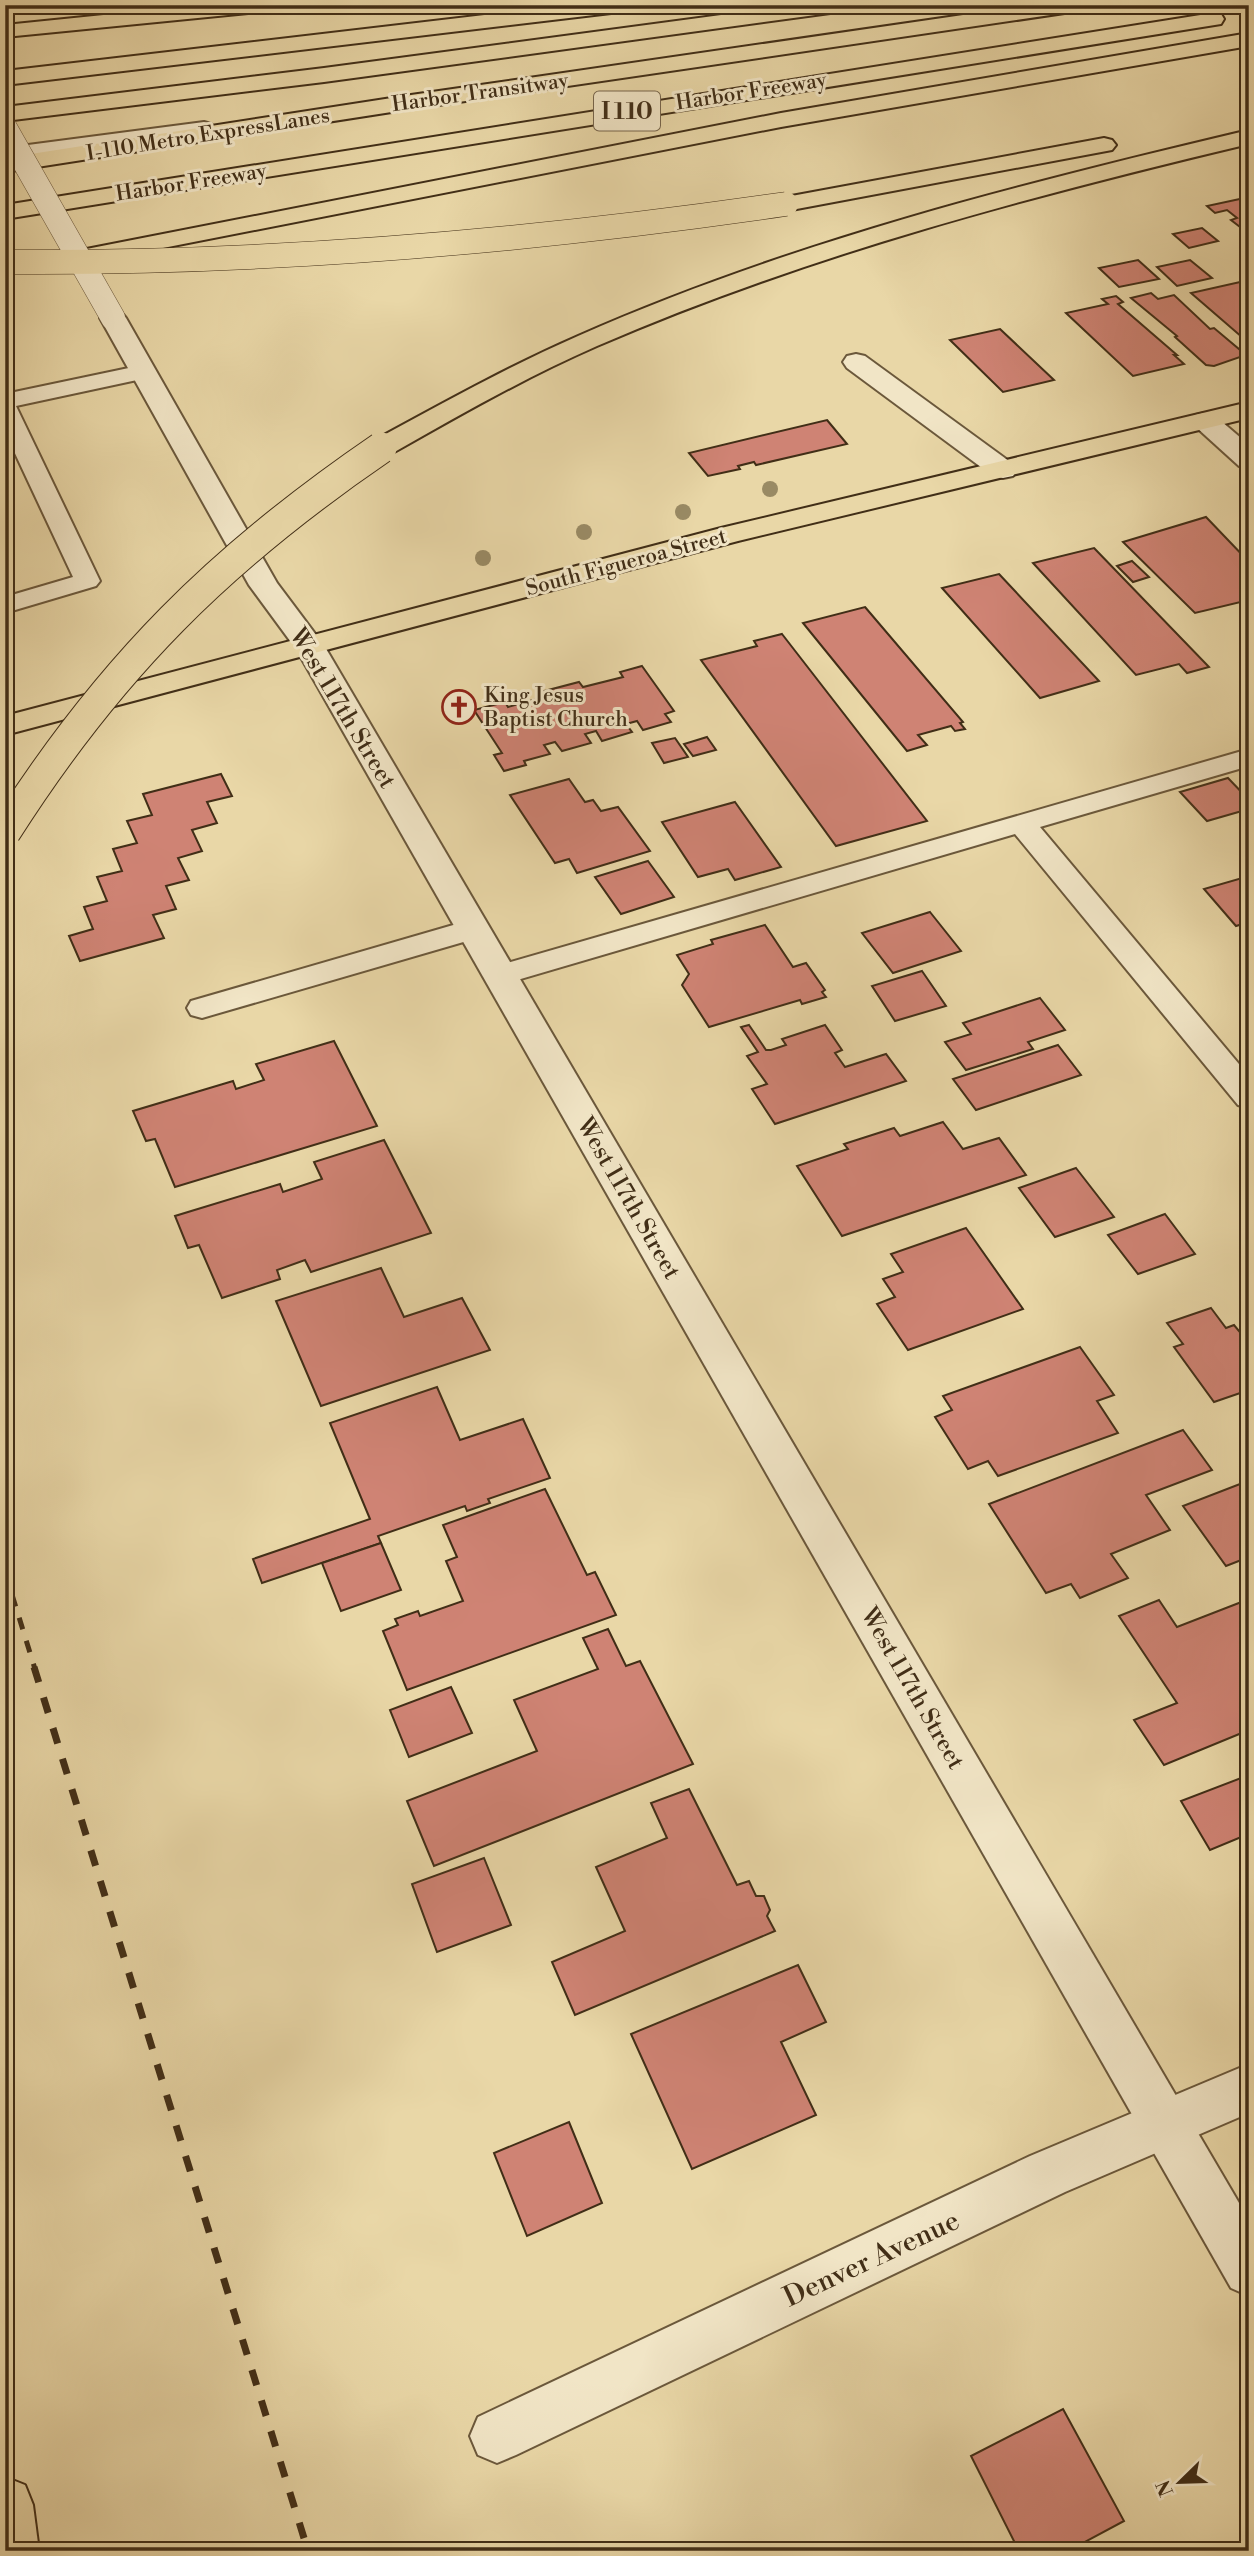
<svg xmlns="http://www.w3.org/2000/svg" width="1254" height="2556" viewBox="0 0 1254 2556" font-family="'Libre Bodoni',serif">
  <rect width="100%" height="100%" fill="#e9d7a7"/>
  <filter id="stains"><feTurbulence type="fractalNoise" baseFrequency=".00286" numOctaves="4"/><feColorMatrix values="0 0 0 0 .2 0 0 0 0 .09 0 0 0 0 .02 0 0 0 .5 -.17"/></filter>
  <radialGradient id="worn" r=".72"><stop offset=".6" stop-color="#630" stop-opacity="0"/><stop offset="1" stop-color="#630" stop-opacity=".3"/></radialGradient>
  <g fill="#cf8374" stroke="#412e17" stroke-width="2">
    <path d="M1249 197V225L1240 227 1231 220 1237 218 1227 210 1215 213 1207 206Z"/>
    <path d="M1202 228 1218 241 1189 248 1173 234Z"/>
    <path d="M1138 260 1159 279 1119 287 1099 268Z"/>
    <path d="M1190 260 1212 278 1177 286 1157 267Z"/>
    <path d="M1249 280V337L1243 338 1191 293Z"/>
    <path d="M1151 293 1158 299 1174 295 1210 329 1214 328 1246 355 1214 366 1206 365 1175 337 1177 336 1131 298Z"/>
    <path d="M1116 296 1123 302 1118 304 1177 355H1174L1184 364 1133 376 1066 313 1108 304 1102 299Z"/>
    <path d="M1000 329 1054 380 1003 392 950 340Z"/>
    <path d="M827 420 847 444 756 465 754 462 738 466 740 469 708 476 689 453Z"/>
    <path d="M1206 517 1249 562V600L1195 613 1123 542Z"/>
    <path d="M1094 548 1209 667 1187 673 1179 664 1136 675 1033 563Z"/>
    <path d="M1132 561 1149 577 1133 582 1117 566Z"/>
    <path d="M999 574 1099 681 1040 698 942 588Z"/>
    <path d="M865 607 963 722 960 723 965 729 955 731 951 726 918 735 927 745 907 751 803 623Z"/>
    <path d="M782 634 927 821 836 846 701 660 757 646 754 641Z"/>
    <path d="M642 666 674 711 665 714 671 722 643 730 637 721 626 724 632 732 602 741 596 731 585 734 591 743 562 751 555 742 544 745 550 754 524 761 526 765 504 771 494 755 502 753 474 710 505 702 508 707 540 698 537 693 579 682 583 687 623 677 620 672Z"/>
    <path d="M707 737 716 750 693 756 684 744Z"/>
    <path d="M675 738 688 757 664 763 652 743Z"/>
    <path d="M221 774 232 796 207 802 217 823 192 830 202 851 178 858 189 880 166 886 176 909 153 915 164 938 80 961 69 936 93 929 84 907 107 901 97 877 122 871 113 849 137 843 127 821 152 815 143 794Z"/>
    <path d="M1228 778 1249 800V809L1207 821 1180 792Z"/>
    <path d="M569 779 585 802 593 800 601 811 618 807 650 851 577 873 569 859 555 863 510 795Z"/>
    <path d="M735 802 781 867 735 880 728 869 698 877 662 822Z"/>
    <path d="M648 861 674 897 621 914 595 877Z"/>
    <path d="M1249 876V922L1236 926 1204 889Z"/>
    <path d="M930 912 961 951 893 973 862 933Z"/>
    <path d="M765 925 793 967 806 963 825 990 822 992 826 997 802 1004 800 1000 709 1027 682 985 689 974 677 955 713 944 711 940Z"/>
    <path d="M922 971 946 1006 895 1021 872 986Z"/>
    <path d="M1040 998 1065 1030 1028 1042 1033 1049 966 1070 945 1042 971 1034 963 1023Z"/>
    <path d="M749 1025 766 1050H771L786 1045 782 1039 825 1025 842 1050 835 1053 845 1067 886 1054 906 1081 775 1124 752 1089 767 1084 747 1056 758 1052 741 1027Z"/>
    <path d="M334 1041 377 1126 175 1187 155 1139 146 1141 133 1111 233 1081 236 1089 264 1080 256 1064Z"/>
    <path d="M1058 1045 1081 1075 976 1110 953 1079Z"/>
    <path d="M943 1122 963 1149 999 1138 1026 1175 842 1236 797 1166 848 1149 844 1144 894 1128 900 1136Z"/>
    <path d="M384 1140 431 1233 311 1272 305 1260 277 1270 280 1279 222 1298 199 1245 188 1248 175 1216 280 1184 283 1192 322 1179 314 1162Z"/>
    <path d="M1076 1168 1114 1217 1055 1237 1019 1188Z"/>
    <path d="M1165 1214 1195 1254 1138 1274 1108 1235Z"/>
    <path d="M966 1228 1023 1309 908 1350 877 1304 895 1297 883 1279 903 1272 891 1254Z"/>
    <path d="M381 1268 404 1317 462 1298 490 1350 321 1406 276 1301Z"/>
    <path d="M1211 1308 1226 1328 1234 1325 1249 1343V1390L1214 1402 1174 1347 1183 1344 1167 1323Z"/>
    <path d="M1080 1347 1114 1395 1097 1401 1118 1433 998 1476 988 1461 968 1469 935 1417 952 1410 943 1396Z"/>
    <path d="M437 1387 460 1440 523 1419 550 1478 488 1499 490 1503 467 1511 465 1506 378 1536 381 1543 262 1583 253 1559 370 1519 330 1423Z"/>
    <path d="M1183 1430 1212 1470 1146 1495 1170 1530 1111 1554 1128 1578 1080 1598 1071 1584 1046 1593 989 1504Z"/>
    <path d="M1240 1484 1249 1497V1557L1226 1566 1183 1506Z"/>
    <path d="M545 1489 587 1575 595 1572 616 1615 407 1690 383 1631 398 1625 395 1619 418 1611 420 1616 463 1601 446 1561 457 1557 443 1525Z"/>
    <path d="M381 1543 401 1590 341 1611 322 1563Z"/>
    <path d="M1159 1600 1177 1627 1244 1601 1249 1607V1730L1164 1765 1134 1720 1177 1703 1119 1616Z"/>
    <path d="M608 1629 626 1666 640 1661 693 1764 434 1866 407 1801 537 1751 514 1700 598 1669 583 1638Z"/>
    <path d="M451 1687 472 1733 409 1757 390 1710Z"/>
    <path d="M1249 1775V1839L1246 1835 1210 1850 1181 1801Z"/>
    <path d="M689 1789 737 1885 749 1881 756 1896H764L770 1910 767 1916 775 1931 575 2015 552 1962 625 1931 596 1867 667 1838 651 1803Z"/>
    <path d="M484 1858 511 1925 437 1952 412 1884Z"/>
    <path d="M798 1965 826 2022 781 2042 816 2115 692 2169 631 2034Z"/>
    <path d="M569 2122 602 2203 527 2236 494 2153Z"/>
    <path d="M1063 2409 1124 2521 1068 2551H1019L971 2456Z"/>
  </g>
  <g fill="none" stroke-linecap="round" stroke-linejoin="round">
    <g stroke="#6b583b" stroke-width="4">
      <g id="service">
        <path d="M204 122 211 124 214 128 211 132 5 160V148Z"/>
        <path d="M143 365 151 367 154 372 151 377 16 406 100 581 96 586 5 613V597L73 577 5 432V394Z"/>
        <path d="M1249 749V766L1040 827 1249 1076V1108L1238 1105 1015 834 500 985 490 982 485 975 490 968Z"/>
        <path d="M474 919 484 922 489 929 484 936 202 1018 191 1015 187 1008 191 1001Z"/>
      </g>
    </g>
    <g stroke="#6b583b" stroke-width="4">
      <g id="minor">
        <path d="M113 310 122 313 126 318 277 583 325 647 321 653 310 656 299 653 249 585 100 318 104 313Z"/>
        <path d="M856 354 865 356 1013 464 1017 470 1013 476 1003 478 993 476 847 368 843 362 847 356Z"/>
        <path d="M1205 413 1214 415 1249 445V468L1239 466 1196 427 1192 421 1196 415Z"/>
        <path d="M1249 2064V2113L1065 2192 516 2455 497 2463 478 2455 470 2436 478 2417 1030 2156Z"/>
      </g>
    </g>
    <g stroke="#6b583b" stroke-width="4">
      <path id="tertiary" d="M310 638 321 641 325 647 1249 2220V2296L1231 2288 295 647 299 641Z"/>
    </g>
    <g stroke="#412e17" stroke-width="4">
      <path id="primary" d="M1249 402V418L738 541 5 735V716L721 528Z"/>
    </g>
    <g stroke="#412e17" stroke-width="4">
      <g id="motorway">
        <path d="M202 5H279L276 9 269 11 5 37V25Z"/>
        <path d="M571 5H638L635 9 628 11 5 85V71Z"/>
        <path d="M796 5H855L852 9 845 11 324 82 5 121V107L324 68Z"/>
        <path d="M1032 5H1088L1085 9 1078 11 411 109 5 172V158L411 95Z"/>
        <path d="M1213 13 1221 14 1224 19 1221 24 5 219V205Z"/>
        <path d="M1249 33V46L781 127 66 267 57 265 54 260 57 255 66 253 781 113Z"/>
        <path d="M1249 130V144C1027 197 807 255 597 346 526 377 458 416 391 454L381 456 371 454 367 448 371 442C439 405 507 367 578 336 793 241 1021 184 1249 130Z"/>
        <path d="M1104 138 1112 140 1116 145 1112 150 786 211 778 209 774 204 778 199 786 197Z"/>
        <path d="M5 2477 25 2485 33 2505 39 2551H5Z"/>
      </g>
    </g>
    <use href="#service" fill="#f1e5c6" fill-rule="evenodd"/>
    <use href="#minor" fill="#f1e5c6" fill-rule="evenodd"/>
    <use href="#tertiary" fill="#f1e5c6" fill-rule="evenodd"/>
    <use href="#primary" fill="#e9d7a7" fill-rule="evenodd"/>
    <use href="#motorway" fill="#e9d7a7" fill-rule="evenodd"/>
    <path stroke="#412e17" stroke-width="5" stroke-dasharray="12 12" stroke-linecap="butt" d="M5 1572 35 1669"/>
    <path stroke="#412e17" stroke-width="7" stroke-dasharray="16 16" stroke-linecap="butt" d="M34 1667 308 2551"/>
    <g stroke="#6b583b" stroke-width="25" stroke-linecap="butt">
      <path id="minor-bridge" d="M5 128 113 318"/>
    </g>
    <g stroke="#412e17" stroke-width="25" stroke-linecap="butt">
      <path id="motorway-bridge-far1" d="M5 262C268 264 526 242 786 204"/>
    </g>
    <g stroke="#412e17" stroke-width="33" stroke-linecap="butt">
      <path id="motorway-bridge" d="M5 832C110 667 220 558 381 448"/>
    </g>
    <use href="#minor-bridge" stroke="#f1e5c6" stroke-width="24"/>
    <use href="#motorway-bridge-far1" stroke="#e9d7a7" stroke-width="24"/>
    <use href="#motorway-bridge" stroke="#e9d7a7" stroke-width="31"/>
  </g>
  <g fill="#998a64">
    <circle cx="770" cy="489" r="8"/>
    <circle cx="683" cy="512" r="8"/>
    <circle cx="584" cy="532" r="8"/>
    <circle cx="483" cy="558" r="8"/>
  </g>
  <defs>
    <g id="church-ring" transform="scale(1.75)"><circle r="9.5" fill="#f1e5c6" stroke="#8f2418" stroke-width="1.5"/><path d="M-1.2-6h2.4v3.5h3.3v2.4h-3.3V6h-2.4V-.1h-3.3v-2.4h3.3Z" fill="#8f2418"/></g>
  </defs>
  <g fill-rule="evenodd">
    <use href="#church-ring" x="459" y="707"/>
  </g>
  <g text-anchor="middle" stroke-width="6" stroke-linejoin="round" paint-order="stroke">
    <g font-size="21" fill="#412e17" stroke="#f1e5c6">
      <text transform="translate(751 91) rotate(-9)" y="7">Harbor Freeway</text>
      <text transform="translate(480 92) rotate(-8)" y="7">Harbor Transitway</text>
      <text transform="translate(208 134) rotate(-9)" y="7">I-110 Metro ExpressLanes</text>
      <text transform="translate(191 182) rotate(-9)" y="7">Harbor Freeway</text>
      <text transform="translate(626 562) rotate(-15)" y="7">South Figueroa Street</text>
    </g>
    <g font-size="21" fill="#412e17" stroke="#f1e5c6" text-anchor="start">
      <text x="484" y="702">King Jesus<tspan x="484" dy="24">Baptist Church</tspan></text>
    </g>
    <rect fill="#f1e5c6" stroke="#76654c" stroke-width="2" x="594" y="91.5" width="66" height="39" rx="5"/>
    <g font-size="23" font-weight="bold" fill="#412e17">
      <text x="627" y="119">I 110</text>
    </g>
    <g font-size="24" fill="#412e17" stroke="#f1e5c6">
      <text transform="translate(343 708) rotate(59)" y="8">West 117th Street</text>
      <text transform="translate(629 1198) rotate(60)" y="8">West 117th Street</text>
      <text transform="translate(913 1688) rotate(60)" y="8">West 117th Street</text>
    </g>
    <g font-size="28" fill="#412e17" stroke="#f1e5c6">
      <text transform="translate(871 2258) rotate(-25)" y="10">Denver Avenue</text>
    </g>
  </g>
  <rect width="1254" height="2556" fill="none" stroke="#e9d7a7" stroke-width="28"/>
  <rect x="7" y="7" width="1240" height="2542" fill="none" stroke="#412e17" stroke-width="3.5"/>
  <rect x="14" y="14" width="1226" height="2528" fill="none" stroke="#412e17" stroke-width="2"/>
  <g transform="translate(1180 2482) rotate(247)" stroke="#f1e5c6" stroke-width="5" paint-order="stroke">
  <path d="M0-5L12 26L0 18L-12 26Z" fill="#412e17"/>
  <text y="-10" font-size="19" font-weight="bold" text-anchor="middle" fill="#412e17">N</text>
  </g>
  <rect width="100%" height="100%" filter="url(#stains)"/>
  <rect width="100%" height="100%" fill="url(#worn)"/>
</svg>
